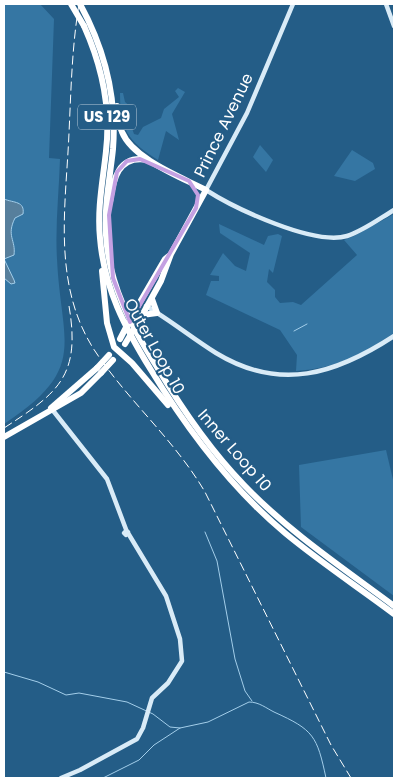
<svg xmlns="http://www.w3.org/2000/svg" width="398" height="782" viewBox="0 0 398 782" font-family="Poppins,sans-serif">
  <rect width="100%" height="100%" fill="#245d87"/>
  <g fill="#3576a3">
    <path d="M4 4H40L54 19 49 158 60 159C59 192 55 226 57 259 61 344 89 368 4 424Z"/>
    <path d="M178 88 185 92 172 114 179 140 166 131 158 160C128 141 120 130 120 93H123L125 102 131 107 128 117 134 134 138 135 143 127 161 118 164 109 179 97 175 91Z"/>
    <path d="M260 145 273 160 266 172 253 157Z"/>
    <path d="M352 150 373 163 375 169 355 181 334 176Z"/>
    <path d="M394 214V333C361 355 337 368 296 371L297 355 280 330 206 295 211 281H219V276L210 275 223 253 235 266 246 271 250 253 220 233 219 224 264 245 268 236 278 234 282 236 273 273 269 269 267 282 275 290V297L280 303 293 302 301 305 357 255 344 240 354 236Z"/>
    <path d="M386 450 394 484V596L301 527 299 465Z"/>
  </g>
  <path fill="#577f9c" stroke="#a3ceea" d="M4 199C14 203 25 201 23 214L15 218C6 236 16 240 14 255L4 259 14 280 15 283 11 284 4 278Z"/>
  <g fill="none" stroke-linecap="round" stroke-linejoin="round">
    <g stroke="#a3ceea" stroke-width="1">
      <path d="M294 331 307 324"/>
      <path d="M205 532 217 561 235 659 245 691 252 701"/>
      <path d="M4 672 38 682 66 695 79 693 127 702 153 714 170 727 180 728"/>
      <path d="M103 778 139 760 154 745 180 728 208 722 249 702C259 702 266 708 274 712 314 730 317 736 326 778"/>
    </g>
    <g stroke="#d9ebf7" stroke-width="4.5">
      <path d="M293 4 247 113 206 190C234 208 314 246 347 236 363 231 379 219 394 210"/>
      <path d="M386 4 394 26"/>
      <path d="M146 306C170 320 192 338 216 353 280 392 336 374 394 336"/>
      <path d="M51 408 107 479 127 532"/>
      <path d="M126 531 128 532 126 535 124 533Z"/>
      <path d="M61 778 80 770 137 739 143 728 152 698 168 683 182 661 180 639 166 596 128 533"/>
    </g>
    <g stroke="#fff" stroke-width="6">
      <path d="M80 4C104 48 117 98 113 149 110 178 104 206 106 235 109 285 131 326 157 367 182 409 210 450 244 485 289 532 343 568 394 606"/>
      <path d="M84 26C102 66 111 108 106 151 103 180 97 208 100 238 104 288 125 328 151 370 188 431 230 487 285 533 320 562 358 587 394 614"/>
      <path d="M117 106C118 115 118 124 122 132 133 159 181 177 206 190L171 254 161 281 140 319"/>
      <path d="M110 202C113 180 118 154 148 160"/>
      <path d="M102 271 107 323 114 347 132 363 168 405"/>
      <path d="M133 314 165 259 170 255"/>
      <path d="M142 315 157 313 152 299"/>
      <path d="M51 408 97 368"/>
      <path d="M4 437 81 393 101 373"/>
    </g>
    <g stroke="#fff" stroke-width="1" stroke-dasharray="9 4" stroke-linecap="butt">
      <path d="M79 4C72 46 71 90 69 133 66 205 52 282 93 348 126 399 174 439 205 492L331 745 351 778"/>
      <path d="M4 428C58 393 81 376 69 306"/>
    </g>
    <g stroke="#fff" stroke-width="6">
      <path d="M71 4 84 26"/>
      <path d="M120 339 133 314"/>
      <path d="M125 344 140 319"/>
      <path d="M97 368 109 355"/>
      <path d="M101 373 113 360"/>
    </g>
  </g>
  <path fill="none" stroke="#c4a0e2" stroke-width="4" stroke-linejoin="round" d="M140 159 189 181 198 195 196 208 130 322 113 278 109 215 117 172 127 161Z"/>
  <g text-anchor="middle" stroke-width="4.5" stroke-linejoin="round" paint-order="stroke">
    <rect fill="#245d87" stroke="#bdcedb" stroke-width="1" x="78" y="104.5" width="58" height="25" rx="4"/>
    <g font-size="15" font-weight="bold" fill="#fff">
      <text x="107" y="122">US 129</text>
    </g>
    <g font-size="16" fill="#fff" stroke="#245d87">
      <text transform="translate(223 125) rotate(-64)" y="6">Prince Avenue</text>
      <text transform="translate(155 346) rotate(61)" y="6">Outer Loop 10</text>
      <text transform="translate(235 450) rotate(49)" y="6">Inner Loop 10</text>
    </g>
  </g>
  <rect width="398" height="782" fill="none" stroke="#ffffff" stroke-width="10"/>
</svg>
